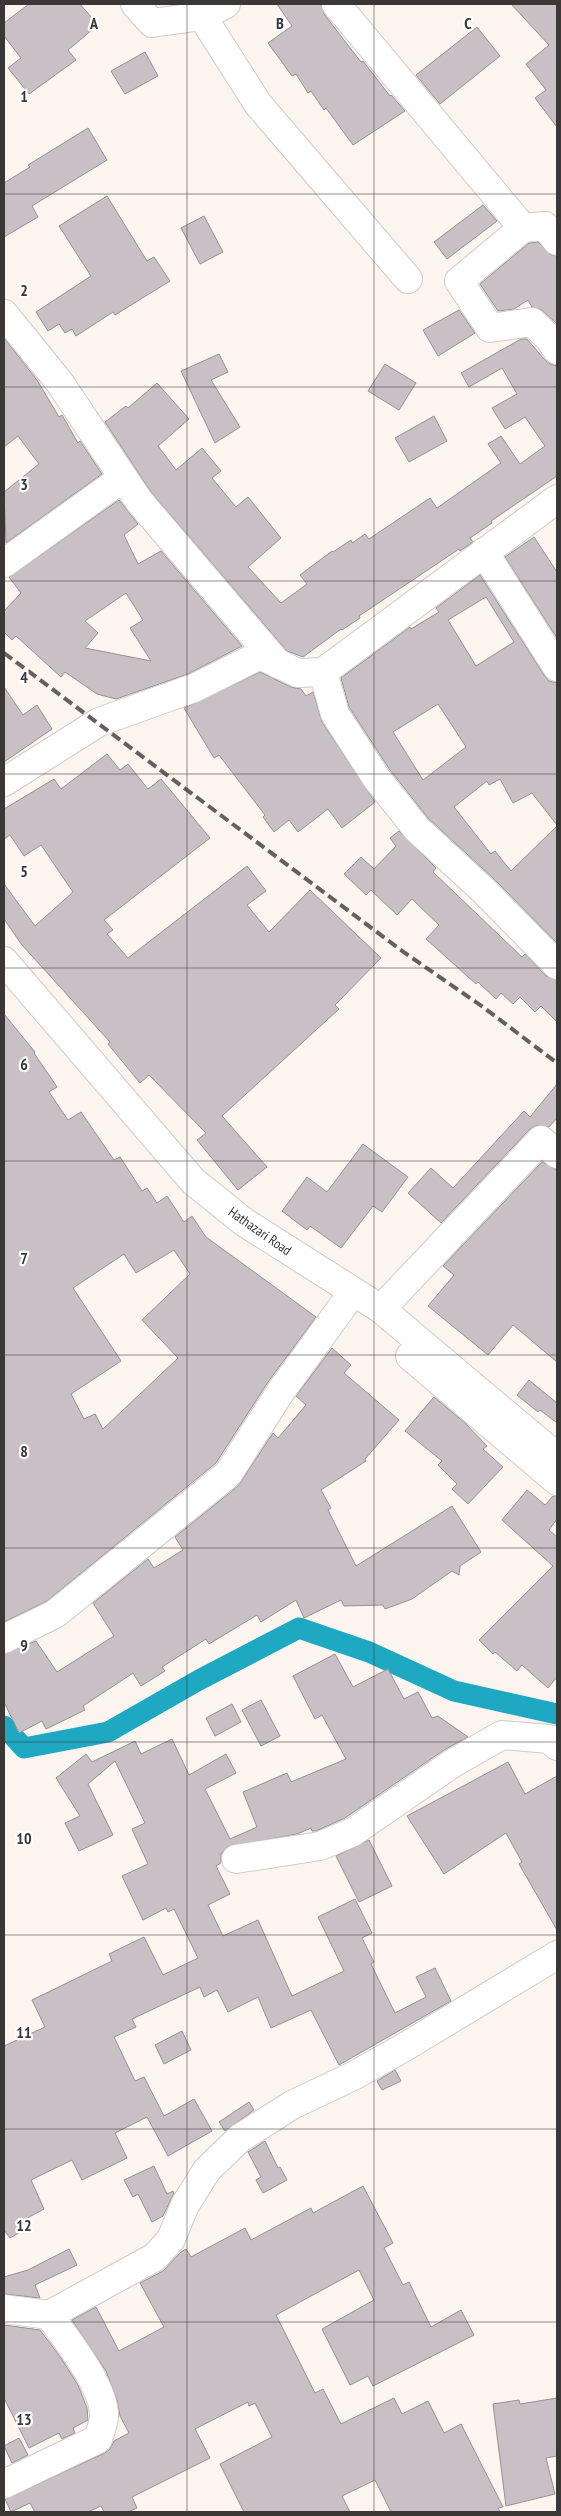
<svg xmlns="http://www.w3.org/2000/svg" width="561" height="2516" viewBox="0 0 561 2516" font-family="'PT Sans Narrow',sans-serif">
  <rect width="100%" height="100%" fill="#fbf4ef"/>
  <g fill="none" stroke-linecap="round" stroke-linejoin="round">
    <path stroke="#1ea8c2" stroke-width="21" d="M4 1726 24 1748 108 1732 199 1680 299 1628 369 1652 454 1691 557 1714"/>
  </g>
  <g fill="#c8c0c5" stroke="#979094" fill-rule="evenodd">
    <path d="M29 4H80L98 25 68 50 76 60 29 94 8 68 21 58 4 36V23Z"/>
    <path d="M277 4H321L324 14 361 62 363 61 390 96 391 95 405 111 353 145 326 108 324 110 311 91 308 93 296 74 292 76 268 43 292 26Z"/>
    <path d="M511 4H557V127L535 98 546 90 526 64 549 45Z"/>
    <path d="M477 27 500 56 440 104 416 75Z"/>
    <path d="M145 52 158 76 125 94 111 71Z"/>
    <path d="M88 128 107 160 32 206 38 217 4 237V183L30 167 28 165Z"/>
    <path d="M107 196 147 261 154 257 170 281 115 315 113 312 76 336 72 329 65 333 59 324 48 331 36 312 91 276 59 226Z"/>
    <path d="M483 205 497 221 447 259 434 242Z"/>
    <path d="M204 216 223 252 200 264 181 228Z"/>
    <path d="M538 242 551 255 557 256V324L542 310 532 307 528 300 514 309 498 311 480 284 529 243Z"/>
    <path d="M459 310 475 333 438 356 423 330Z"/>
    <path d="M4 338 37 380 59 417 62 415 78 443 80 441 102 474 6 543 4 492 39 464 18 436 4 447Z"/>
    <path d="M521 339H527L544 359 550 364 557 366V476L491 521 492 523 470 538 473 542 460 551 459 549 359 616 360 618 342 630 341 629 303 657 287 651 151 492 105 422 126 406 128 408 157 383 189 419 158 446 176 470 202 448 221 471 212 478 236 507 248 497 281 538 248 567 281 603 307 584 300 575 332 551 333 552 351 540 352 543 365 534 369 539 430 498 437 508 501 463 488 444 501 436 520 464 545 446 525 417 505 429 492 408 517 394 502 368 469 387 461 373Z"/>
    <path d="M219 354 228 372 211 380 240 427 215 443 181 371Z"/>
    <path d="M385 364 416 383 399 410 368 391Z"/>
    <path d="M434 416 447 441 409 462 395 438Z"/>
    <path d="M119 500 138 524 124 535 138 564 161 551 242 646 188 674 116 699 97 694 65 672 61 677 16 636 12 640 4 632V611L21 593 9 577ZM126 593 143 620 130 628 151 661 85 648 98 633 85 621Z"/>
    <path d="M534 537 557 572V638L505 557Z"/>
    <path d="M480 575 544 675 549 681 557 683V825L532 793 513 803 500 779 489 785 487 781 454 807 491 854 495 851 511 871 557 826V943L494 879 428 818 390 770 349 707 341 678 410 627 411 629 439 612 436 608ZM486 597 514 642 476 666 448 620ZM438 704 466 747 423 780 393 732Z"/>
    <path d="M260 672 291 687 301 689 306 696 313 692 322 722 375 802 342 828 328 809 298 832 289 820 274 832 263 817 265 815 219 755 214 758 184 708Z"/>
    <path d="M4 687 23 715 37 705 52 729 4 762Z"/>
    <path d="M107 754 120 770 128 764 148 789 161 779 210 838 104 920 113 930 107 934 128 958 247 866 266 891 247 905 269 932 310 890 381 958 335 1005 339 1009 222 1116 267 1167 238 1190 197 1140 206 1133 149 1075 140 1083 108 1044 110 1042 22 945 4 919V884L35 926 73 892 41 845 24 856 10 835 4 839V809L54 779 61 789Z"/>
    <path d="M399 831 436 868 433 872 522 957 525 954 546 976 557 980V1022L541 1006 535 1012 520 997 513 1004 501 993 496 999 478 982 476 984 426 939 439 925 412 899 397 915 371 890 366 895 344 874 361 857 374 869 396 846 390 838Z"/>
    <path d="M4 1014 35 1052 34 1053 57 1087 49 1092 68 1120 81 1112 114 1160 120 1157 142 1191 147 1188 157 1203 167 1196 184 1222 192 1216 206 1237 316 1317 268 1382 216 1463 47 1601 4 1622ZM174 1250 190 1274 142 1320 178 1358 103 1429 95 1414 84 1419 71 1394 121 1361 73 1288 124 1254 136 1273Z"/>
    <path d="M557 1084V1118L549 1127 537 1125 530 1129 441 1223 408 1193 431 1168 453 1188 524 1111 530 1117Z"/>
    <path d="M363 1144 408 1177 382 1212 373 1206 341 1248 310 1226 307 1230 282 1211 307 1177 327 1192Z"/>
    <path d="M542 1162 557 1170V1362L513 1325 488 1355 428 1306 454 1275 443 1266Z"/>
    <path d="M332 1348 351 1365 344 1373 399 1420 365 1459 366 1461 321 1490 331 1508 328 1510 356 1566 452 1506 481 1552 460 1566 459 1575 452 1571 412 1599 385 1609 383 1605 344 1606 341 1600 304 1618 296 1600 261 1622 257 1615 209 1644 206 1639 162 1667 165 1671 141 1686 133 1673 83 1706 85 1710 46 1729 42 1721 19 1733 4 1702V1654L36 1641 57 1672 114 1636 93 1603 148 1559 154 1568 183 1550 175 1537 238 1486 273 1433 278 1438 306 1405 296 1396Z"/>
    <path d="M529 1380 557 1403V1423L540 1410 538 1412 517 1395Z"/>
    <path d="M434 1397 465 1423 487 1446 483 1449 503 1467 468 1504 452 1489 457 1484 438 1465 442 1461 405 1431Z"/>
    <path d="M527 1490 545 1505 553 1496H557V1519L549 1530 557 1537V1677L548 1688 522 1665 517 1671 495 1652 493 1654 479 1640 553 1566 502 1520Z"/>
    <path d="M335 1654 353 1687 388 1669 404 1699 418 1692 432 1718 438 1716 468 1737 444 1750 345 1818 316 1831H312L311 1828 297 1834 227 1847 221 1854V1863L216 1866 230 1894 208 1905 223 1936 258 1920 292 1996 344 1971 318 1917 355 1899 372 1933 362 1938 374 1962 371 1964 395 2013 426 1997 416 1977 435 1968 451 2001 339 2065 311 2010 271 2028 258 1997 228 2012 217 1990 204 1997 200 1987 132 2019 136 2027 114 2037 135 2081 144 2077 164 2116 194 2099 212 2131 168 2156 147 2117 115 2133 127 2158 82 2180 72 2160 31 2180 44 2209 20 2222 24 2230 10 2238 4 2230V2046L45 2027 32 2000 112 1961 109 1954 144 1937 163 1975 198 1958 174 1909 168 1912 166 1908 143 1920 122 1876 148 1864 132 1829 145 1823 115 1761 88 1784 113 1835 79 1851 65 1823 80 1816 56 1778 86 1754 92 1762 135 1741 141 1754 172 1739 189 1775 226 1754 236 1773 205 1789 230 1839 257 1827 243 1792 287 1773 291 1782 346 1759 322 1715 315 1719 293 1676Z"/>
    <path d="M261 1700 280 1736 261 1746 242 1710Z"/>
    <path d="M232 1704 241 1722 215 1736 206 1718Z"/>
    <path d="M508 1762 525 1794 557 1776V1930L519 1864 522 1862 506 1833 444 1874 407 1816Z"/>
    <path d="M369 1840 392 1886 359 1902 336 1856Z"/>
    <path d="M182 2031 191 2050 164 2064 155 2045Z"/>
    <path d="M395 2070 401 2081 382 2090 377 2081Z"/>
    <path d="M249 2102 254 2110 225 2131 219 2122Z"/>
    <path d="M265 2141 278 2168 280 2167 287 2180 263 2193 256 2180 261 2177 248 2152Z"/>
    <path d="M154 2166 167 2194 173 2191 174 2193 163 2216 152 2222 138 2194 133 2197 124 2180Z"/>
    <path d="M363 2186 393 2243 384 2248 403 2285 409 2282 431 2327 461 2310 474 2335 373 2386 368 2376 350 2385 322 2329 374 2300 359 2270 276 2315 315 2393 323 2389 341 2424 394 2398 402 2414 428 2401 444 2433 461 2424 503 2507 498 2508 500 2512H391L375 2480 342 2496 350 2512H244L220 2464 272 2437 255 2403 249 2406 248 2402 195 2429 210 2458 132 2497 137 2508 128 2512H104L101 2506 88 2512H35L30 2503 11 2512 5 2499 105 2453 110 2449 114 2441 129 2433 120 2416 117 2400 106 2371 72 2320 96 2307 119 2351 164 2327 140 2283 163 2271 181 2252 186 2249 191 2257 245 2228 251 2240 311 2208 313 2213Z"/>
    <path d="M69 2249 77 2265 35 2285 40 2298 4 2294V2277L28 2270Z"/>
    <path d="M4 2325 40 2330 61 2358 78 2385 87 2408 88 2420 73 2428 75 2433 62 2439 59 2433 29 2448 4 2398Z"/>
    <path d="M557 2398V2456L546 2458 555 2494 506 2506 493 2404 519 2400 520 2404Z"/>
    <path d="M19 2438 28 2455 12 2463 4 2446Z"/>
  </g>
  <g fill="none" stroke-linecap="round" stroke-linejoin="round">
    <g stroke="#d1cac6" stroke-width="30">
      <g id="minor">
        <path d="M135 4 152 23 202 16 226 4"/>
        <path d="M336 4 523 228 459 281 490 328 532 322 549 338 557 350"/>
        <path d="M202 16 258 104 408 279"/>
        <path d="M523 228 545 226 557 241"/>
        <path d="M4 314 60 383 139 501 278 664"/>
        <path d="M484 552 557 667"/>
        <path d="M4 563 123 478"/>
        <path d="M323 672 335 714 377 779 417 829 483 890 557 965"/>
        <path d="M4 782 99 722 194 688 260 655 298 673 323 672 557 499"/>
        <path d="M381 1309 541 1140 557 1154"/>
        <path d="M4 1639 55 1614 228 1474 281 1391 345 1303"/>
        <path d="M236 1859 320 1846 353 1832 453 1763 502 1735 549 1739 557 1746"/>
        <path d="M4 2309 49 2315"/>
        <path d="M4 2484 98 2439C100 2432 104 2423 104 2416 105 2388 66 2338 49 2315L155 2257 171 2239 185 2205 207 2170 240 2138 292 2105 355 2075 403 2048 557 1955"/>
      </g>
    </g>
    <g stroke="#d1cac6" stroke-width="30">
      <g id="highway">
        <path d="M4 961 193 1181 244 1222 381 1309 557 1457"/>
        <path d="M410 1356 557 1481"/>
      </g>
    </g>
    <use href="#minor" stroke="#fff" stroke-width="28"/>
    <use href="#highway" stroke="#fff" stroke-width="28"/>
    <path stroke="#64605e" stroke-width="4" stroke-dasharray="10 5" stroke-linecap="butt" d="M4 653 405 953 483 1007 557 1063"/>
  </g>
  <path fill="none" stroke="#3a3736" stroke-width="1" stroke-opacity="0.55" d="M187 4V2512M374 4V2512M4 194H557M4 387H557M4 581H557M4 774H557M4 968H557M4 1161H557M4 1355H557M4 1548H557M4 1742H557M4 1935H557M4 2129H557M4 2322H557"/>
  <g text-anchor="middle" stroke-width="4.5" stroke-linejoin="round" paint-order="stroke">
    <g font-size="14" fill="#3a3736" stroke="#fff">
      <text transform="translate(260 1231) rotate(35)" y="5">Hathazari Road</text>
    </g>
  </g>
  <g font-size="16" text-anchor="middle" font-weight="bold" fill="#3a3736" stroke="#fff" stroke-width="4.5" stroke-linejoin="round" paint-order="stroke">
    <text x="94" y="29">A</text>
    <text x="280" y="29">B</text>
    <text x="468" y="29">C</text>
    <text x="24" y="102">1</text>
    <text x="24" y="296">2</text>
    <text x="24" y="490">3</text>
    <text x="24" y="683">4</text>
    <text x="24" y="877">5</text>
    <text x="24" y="1070">6</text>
    <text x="24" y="1264">7</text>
    <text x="24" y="1457">8</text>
    <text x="24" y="1651">9</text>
    <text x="24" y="1844">10</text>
    <text x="24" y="2038">11</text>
    <text x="24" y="2231">12</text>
    <text x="24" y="2425">13</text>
  </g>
  <rect width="561" height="2516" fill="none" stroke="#3a3736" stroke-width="10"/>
</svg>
